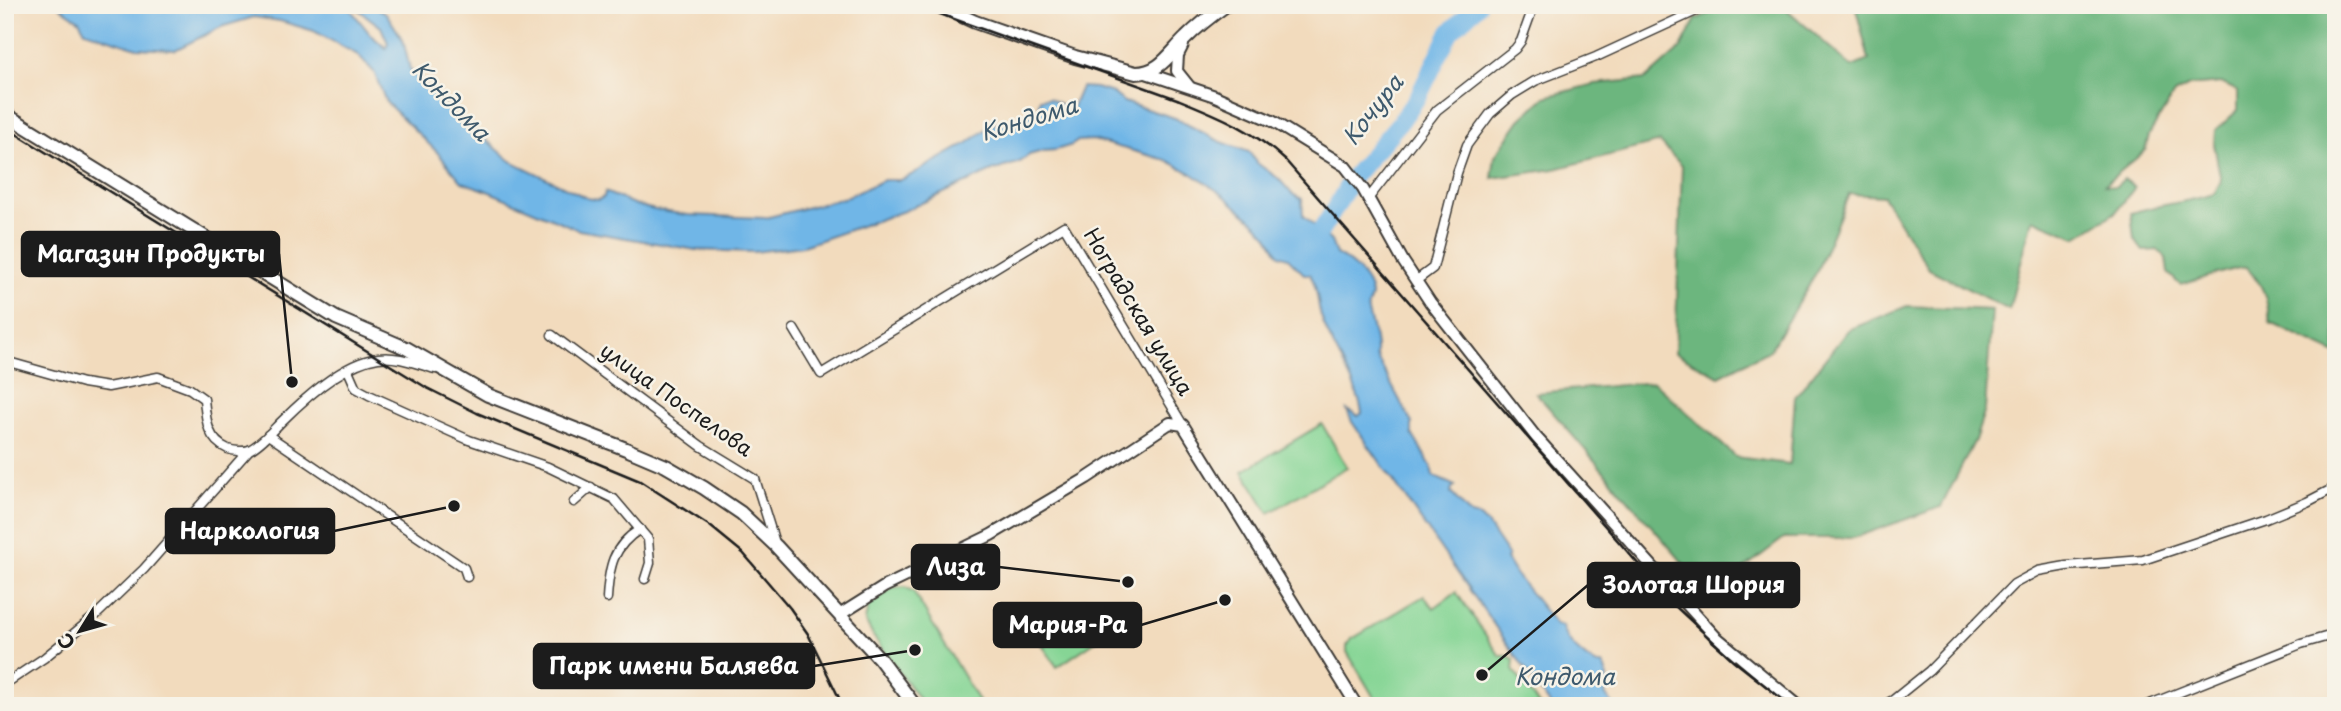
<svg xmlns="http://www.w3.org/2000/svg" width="2341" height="711" viewBox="0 0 2341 711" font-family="'Playpen Sans',sans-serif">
  <rect width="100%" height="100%" fill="#f7f3e8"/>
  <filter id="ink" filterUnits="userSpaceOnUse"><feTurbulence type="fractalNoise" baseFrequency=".0143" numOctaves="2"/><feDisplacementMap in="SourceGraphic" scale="14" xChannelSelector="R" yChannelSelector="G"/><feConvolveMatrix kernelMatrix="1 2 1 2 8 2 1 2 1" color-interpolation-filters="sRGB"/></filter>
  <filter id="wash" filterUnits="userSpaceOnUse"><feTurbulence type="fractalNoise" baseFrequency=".00686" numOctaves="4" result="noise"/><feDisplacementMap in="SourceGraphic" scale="28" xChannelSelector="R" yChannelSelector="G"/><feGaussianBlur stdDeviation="1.57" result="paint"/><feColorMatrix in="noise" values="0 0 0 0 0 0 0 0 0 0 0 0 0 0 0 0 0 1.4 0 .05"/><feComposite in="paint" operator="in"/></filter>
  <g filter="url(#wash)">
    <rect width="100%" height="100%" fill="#f2dbbd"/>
    <g fill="#86d595" stroke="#517858" stroke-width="2">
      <path d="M1322 424 1347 467 1269 513 1243 471Z"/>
      <path d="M905 587 913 591 981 706H924L873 636 865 621 868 606 892 588Z"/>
      <path d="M1456 592 1500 656H1509L1514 660 1513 670 1540 706H1379L1347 652V646L1352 639 1424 596 1434 608Z"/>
      <path d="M1084 599 1109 602 1122 623 1057 667 1034 633Z"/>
    </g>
    <g fill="#6cb67e" stroke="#44694d" stroke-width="2">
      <path d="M1729 5 1783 6 1852 67 1869 60 1855 5H2336V354L2270 323C2267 297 2264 285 2246 267 2223 270 2202 280 2180 285L2168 273 2166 258 2158 250 2143 251 2134 239 2131 213C2158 204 2186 203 2214 194L2221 181 2214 144 2215 131 2238 110V91L2221 83 2189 86 2174 94 2149 135 2145 151 2104 185 2115 187 2124 179 2135 187 2116 212 2076 237 2032 219 2009 310 1929 269 1883 196 1849 194 1816 273 1770 350 1719 376 1675 353 1682 166 1660 142 1555 169 1492 178 1495 156 1520 120 1545 97 1594 84 1646 79 1681 48 1696 19Z"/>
      <path d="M1907 306 1992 310 1985 410 1975 440 1941 507 1853 538H1784L1710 594 1536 393 1654 382 1736 457 1790 464 1795 397 1848 330Z"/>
    </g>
    <path fill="#70b6e7" stroke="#466982" stroke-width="2" d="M57 5H347L371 35 386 48 388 43 381 27 352 5H372L386 13 403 40 410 69 460 123 484 138 511 161 587 198 598 200 604 197 605 192 636 205 655 210 688 215 765 218 844 198 884 180H900L909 176 966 144 992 125 1003 121 1020 120 1037 112 1040 99 1049 98 1071 110 1081 87 1096 88 1113 93 1124 102 1175 118 1219 141 1249 152 1257 163 1279 179 1292 194 1302 199 1303 215 1331 241 1336 254C1349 261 1371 278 1371 296 1370 303 1366 305 1368 312 1372 328 1377 340 1376 356L1412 423V434L1431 466 1433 476 1455 486 1452 488 1451 493 1471 515 1480 517 1486 523 1508 555 1506 559 1516 575 1556 625 1562 626C1564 641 1584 657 1597 665L1602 664C1609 673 1607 682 1605 694L1614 706H1551L1352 422 1347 410 1358 416 1362 413C1356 377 1331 350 1321 316 1317 302 1318 287 1310 274H1304L1288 258 1279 255 1268 236 1257 224 1222 194 1191 173 1166 160 1093 140 1078 141 1072 145 1056 150 1043 151 1029 155 1020 162 992 171 904 211 803 246 754 252 696 250 579 230 485 190 462 182 437 152 386 102 374 72 358 55 314 31 280 21 254 17 221 27 175 50 137 48 85 31 79 20Z"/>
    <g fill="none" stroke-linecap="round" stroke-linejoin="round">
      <path stroke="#70b6e7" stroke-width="18" d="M1310 248 1336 207 1352 178 1401 121 1419 95 1450 32 1478 5"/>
    </g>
  </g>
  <g filter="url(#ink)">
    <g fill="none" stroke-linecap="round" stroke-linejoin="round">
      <g stroke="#3c3934" stroke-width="11">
        <g id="street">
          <path d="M1368 199 1437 110 1515 49 1521 41 1534 5"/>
          <path d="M1417 280 1433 268 1457 173 1467 145 1490 114 1512 95 1535 81 1596 57 1709 5"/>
          <path d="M794 329 821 374 1064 226 1183 425"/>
          <path d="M552 335 701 446 755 479 775 543"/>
          <path d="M5 361 83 383 108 387 158 377 190 389 204 399C206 420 207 440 228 449 233 451 243 452 249 450 261 444 272 431 281 422 305 398 343 363 378 358 397 355 417 364 435 369"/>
          <path d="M348 370 356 388 369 395 469 440 548 467 614 499 648 539 650 563 645 579"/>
          <path d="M268 435 464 568 467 577"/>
          <path d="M574 502 591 487"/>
          <path d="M607 598C609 567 612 547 640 529"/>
          <path d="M5 684 44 658 95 616 144 569 248 451"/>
          <path d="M1882 706 1893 700 1929 671 2014 584 2038 571 2066 566 2143 560 2266 519 2307 502 2336 487"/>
          <path d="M2145 706 2301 644 2336 634"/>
        </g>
      </g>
      <g stroke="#3c3934" stroke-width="14">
        <g id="secondary">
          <path d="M1183 45 1178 55 1177 71 1189 86"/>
          <path d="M1146 73 1215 96 1272 121 1345 166 1363 189 1403 261 1430 302 1536 437 1715 636 1799 706"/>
          <path d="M841 614 884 587 991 535 1087 478 1170 423 1183 425 1357 706"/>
        </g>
      </g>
      <g stroke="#3c3934" stroke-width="16">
        <g id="primary">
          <path d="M938 5 975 22 1075 57 1136 73C1160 73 1170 53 1186 38 1198 26 1212 15 1226 5"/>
          <path d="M5 114 336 318 406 348 488 395 626 449 666 466 704 488 741 513 776 546 879 658 915 706"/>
        </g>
      </g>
      <use href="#street" stroke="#fff" stroke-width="8"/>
      <use href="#secondary" stroke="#fff" stroke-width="10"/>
      <use href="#primary" stroke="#fff" stroke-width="12"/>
      <g stroke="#1c1c1c" stroke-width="2.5">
        <path d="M546 5 550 7"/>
        <path d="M915 5 1177 99C1219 116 1252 129 1286 161L1674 605 1734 661 1791 706"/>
        <path d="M5 127 427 388 477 413 640 481 710 526 743 553 790 608 808 634 843 706"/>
      </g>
    </g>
  </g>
  <g text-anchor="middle" stroke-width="5" stroke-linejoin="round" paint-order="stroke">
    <g font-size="21" fill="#1c1c1c" stroke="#f7f3e8">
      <text transform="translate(1138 312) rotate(59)" y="7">Ноградская улица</text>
      <text transform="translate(676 400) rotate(35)" y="7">улица Поспелова</text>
    </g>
    <g font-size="23" font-style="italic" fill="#3e5a6d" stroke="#f7f3e8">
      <text transform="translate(451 101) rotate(46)" y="8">Кондома</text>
      <text transform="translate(1373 110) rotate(-52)" y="8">Кочура</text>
      <text transform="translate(1029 119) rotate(-17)" y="8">Кондома</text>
      <text x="1565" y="685">Кондома</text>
    </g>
  </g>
  <path fill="none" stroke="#1c1c1c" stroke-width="2.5" d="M292 382L279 254M454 506L334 531M1128 582L999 567M1482 675L1588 585M1225 600L1141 625M915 650L814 666"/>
  <g fill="#1c1c1c" stroke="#f7f3e8" stroke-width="2.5">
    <circle cx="292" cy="382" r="7"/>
    <circle cx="454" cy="506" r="7"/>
    <circle cx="1128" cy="582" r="7"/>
    <circle cx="1482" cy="675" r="7"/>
    <circle cx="1225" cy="600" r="7"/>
    <circle cx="915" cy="650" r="7"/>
  </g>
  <g fill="#1c1c1c" stroke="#1c1c1c" stroke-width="2.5">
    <rect x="22" y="232" width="257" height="44" rx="7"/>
    <rect x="166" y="509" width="168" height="44" rx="7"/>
    <rect x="912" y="545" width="87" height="44" rx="7"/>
    <rect x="1588" y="563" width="211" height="44" rx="7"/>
    <rect x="994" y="603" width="147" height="44" rx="7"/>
    <rect x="534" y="644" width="280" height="44" rx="7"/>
  </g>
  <g font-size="23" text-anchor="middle" font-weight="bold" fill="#fff">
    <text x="151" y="262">Магазин Продукты</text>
    <text x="250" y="539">Наркология</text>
    <text x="956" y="575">Лиза</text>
    <text x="1694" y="593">Золотая Шория</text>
    <text x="1068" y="633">Мария-Ра</text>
    <text x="674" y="674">Парк имени Баляева</text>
  </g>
  <rect width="2341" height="711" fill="none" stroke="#f7f3e8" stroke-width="28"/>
  <g transform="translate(80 631) rotate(233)" stroke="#f7f3e8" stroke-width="5" paint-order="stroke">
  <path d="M0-5L12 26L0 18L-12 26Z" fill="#1c1c1c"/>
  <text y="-10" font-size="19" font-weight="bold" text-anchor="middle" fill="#1c1c1c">С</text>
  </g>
</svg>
